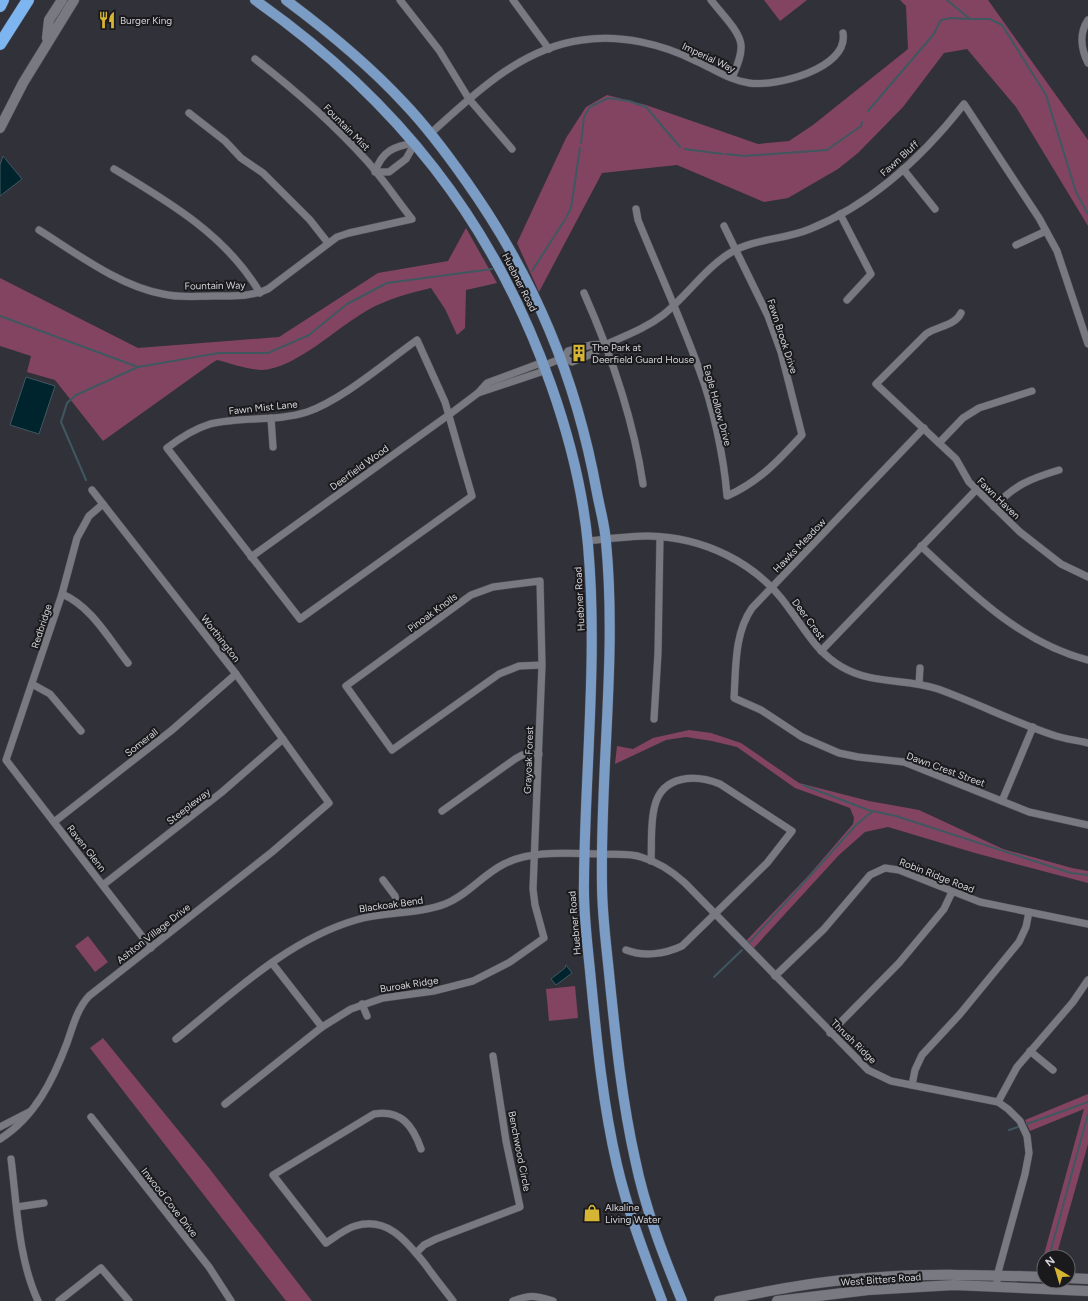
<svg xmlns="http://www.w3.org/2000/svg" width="1088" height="1301" viewBox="0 0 1088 1301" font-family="Figtree,sans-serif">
  <rect width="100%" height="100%" fill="#313139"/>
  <g fill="#834461">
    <path d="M764 0H807L780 21Z"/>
    <path d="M900 0H988L1088 140V226L1016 107 967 49 944 53 903 107 858 153 838 169 788 198 764 202 677 165 602 173 539 292 517 243 566 138 586 107 607 95 646 105 758 144 789 141 813 125 908 49 906 6Z"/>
    <path d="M466 228 497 283 466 290 465 328 457 335 445 309 431 288C410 293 387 299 368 310 337 327 297 368 262 370 249 370 229 363 217 360L212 363 103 441 55 380 27 372 31 356 0 346V278L138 348 279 337 378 273 448 261Z"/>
    <path d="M689 730 711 733 741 743 799 783 869 801 919 810 1003 849 1072 868 1088 871V883L975 853 888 827 865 832 839 855 752 950 745 942 809 875 853 824 854 818 850 808 795 788 737 747 712 741 686 737 666 740 615 764 617 746 633 749 653 738Z"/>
    <path d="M88 936 108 962 95 972 75 946Z"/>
    <path d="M575 986 578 1018 549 1021 546 989Z"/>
    <path d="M103 1038 209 1168 312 1301H286L90 1048Z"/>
    <path d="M1088 1094V1144L1056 1257H1044V1270L1040 1269 1084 1109 1030 1131 1025 1120Z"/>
  </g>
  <g fill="#00242d" stroke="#3f5860">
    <path d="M3 156 22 179 0 196V165Z"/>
    <path d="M26 377 55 386 39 434 10 425Z"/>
    <path d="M566 965 572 973 556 985 551 979 565 968Z"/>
  </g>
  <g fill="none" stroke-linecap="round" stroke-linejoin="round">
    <g stroke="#3f5860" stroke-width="2">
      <path d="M947 0 970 19H990L1002 25 1046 95 1076 192 1088 214"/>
      <path d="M868 111 933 35 941 20 951 18 969 19"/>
      <path d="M581 143 584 117 590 107 608 98 629 101 646 107 680 147"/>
      <path d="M684 149 723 154"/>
      <path d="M726 154 744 156 827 150 861 126 862 122"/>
      <path d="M567 216 571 208 580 148"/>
      <path d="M532 271 566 218"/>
      <path d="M0 316 138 367 219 353H268L309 335 347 304 387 283 492 269"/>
      <path d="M86 480 61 422 67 403 76 395 138 367"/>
      <path d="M803 785 868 810 896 816 1071 873 1088 875"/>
      <path d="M749 943 857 824 873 811"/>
      <path d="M714 977 742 950"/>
      <path d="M1027 1124 1088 1102"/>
      <path d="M1009 1130 1018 1127"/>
      <path d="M1049 1257 1088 1114"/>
    </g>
    <g stroke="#4d4d54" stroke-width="8">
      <g id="minor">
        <path d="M400 0 439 50 469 99 512 149"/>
        <path d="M513 0 549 49"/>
        <path d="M711 0C719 11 740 31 741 45 742 56 736 68 732 78"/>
        <path d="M1088 20C1079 33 1081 49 1088 63"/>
        <path d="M189 113 225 141 241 158 263 173 310 220 328 243"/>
        <path d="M430 134C474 94 521 48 582 40 620 34 662 44 696 61 714 69 729 80 749 83 775 87 849 69 843 33"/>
        <path d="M415 143 406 159 389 172H375C382 151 394 146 415 143Z"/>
        <path d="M114 169C169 202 227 236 260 293"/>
        <path d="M903 169 935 209"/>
        <path d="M636 209 638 220C658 269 681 319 699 369 713 405 724 458 727 496 759 482 779 460 802 435L781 352 768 316 724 226"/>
        <path d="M840 214 871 274 847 300"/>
        <path d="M39 230C76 253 119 286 163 294 179 298 197 296 214 296 233 296 251 297 268 289L337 237 349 233 412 219C397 200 383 179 367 161 333 123 295 90 255 59"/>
        <path d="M1016 245 1046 231"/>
        <path d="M584 293C611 354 633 417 643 484"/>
        <path d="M961 313C955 326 937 326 926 334L876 384 956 459 969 482 1020 532 1061 564 1088 577"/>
        <path d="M417 340 445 402 472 496 300 619 167 448C180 438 194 429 210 424 241 416 276 422 307 412 342 400 386 362 417 340Z"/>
        <path d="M564 358 568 351 591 345 605 344"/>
        <path d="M478 393 541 372C544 363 556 361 564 358L572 362C580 359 588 356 595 352 599 350 602 346 607 344 627 335 646 328 663 315 687 296 704 269 730 253 755 238 784 240 810 229 872 204 924 155 964 104L1039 218 1057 251 1088 344"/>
        <path d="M271 418 273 447"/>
        <path d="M924 428 752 608C734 634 736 668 734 698L761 710 802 737 839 753 858 757 904 762 1029 812 1088 825"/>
        <path d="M939 443 963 418 979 408 1032 391"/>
        <path d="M103 504 89 516 77 538 62 594 6 760 151 948"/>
        <path d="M994 507C1015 485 1029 479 1059 470"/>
        <path d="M588 541C607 539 628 536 648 536 703 537 756 562 788 607 805 629 816 652 842 667 873 685 905 678 938 689 977 703 1014 722 1053 735 1064 739 1076 740 1088 743"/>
        <path d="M921 546C970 592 1021 643 1088 660"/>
        <path d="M251 557 450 414 478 393 487 383 538 364 543 367"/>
        <path d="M62 594C91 606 109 639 128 663"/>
        <path d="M821 651 976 490"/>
        <path d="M32 684 50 694 81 731"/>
        <path d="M919 684 920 668"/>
        <path d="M654 719 658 653 660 537"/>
        <path d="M1002 801 1033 727"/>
        <path d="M442 811 515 759 522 755 539 754"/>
        <path d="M54 822 172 730 236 674"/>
        <path d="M383 880 395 896 399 912"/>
        <path d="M103 885 222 792 283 739"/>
        <path d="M626 950C644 957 665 954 682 946L767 863 792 831 720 784C696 774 663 775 655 805 650 822 652 842 651 861"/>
        <path d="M272 963 322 1027"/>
        <path d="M775 976 824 929 870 875 885 868 899 870 980 902 1088 924"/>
        <path d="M362 1004 367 1016"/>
        <path d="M830 1033 899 963 944 909 952 892"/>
        <path d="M176 1039C231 995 287 940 356 920 385 911 416 915 445 904 468 895 482 875 504 864 533 849 571 854 602 854 615 855 629 853 641 857 658 862 672 871 685 883L868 1070 891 1081 998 1102 1008 1109 1020 1121 1027 1136 1029 1153 1025 1174 997 1276V1286"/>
        <path d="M1030 1051 1053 1070"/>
        <path d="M912 1085 915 1070 922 1055 960 1014 1019 942 1026 927 1029 912"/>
        <path d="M998 1102 1017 1067 1073 1002 1088 980"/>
        <path d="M225 1104 322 1027 351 1009 383 998 434 991 473 981 510 962 544 938 535 905 533 889 542 665 540 581 493 587 471 595 346 686 392 750 499 674 519 666 542 665"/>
        <path d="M91 1117 209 1267 231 1301"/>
        <path d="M0 1127 29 1112"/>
        <path d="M0 1139C35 1117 53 1080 67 1043 73 1026 77 1009 89 996L272 852 329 803 236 674 92 490"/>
        <path d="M421 1149C413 1126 401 1109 374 1114L273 1175 326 1243C335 1237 345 1229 355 1226 388 1216 407 1242 425 1264 434 1277 444 1289 453 1301"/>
        <path d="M11 1159C17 1205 18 1258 38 1301"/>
        <path d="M17 1207 44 1203"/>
        <path d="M416 1253 424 1245 436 1239 520 1207 506 1141 493 1056"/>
        <path d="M59 1301 101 1268 129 1301"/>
        <path d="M513 1301C531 1294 536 1296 553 1301"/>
      </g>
    </g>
    <g stroke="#4d4d54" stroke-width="11">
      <g id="secondary">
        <path d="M47 38 49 20 62 0"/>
        <path d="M0 128 23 83 74 0"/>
        <path d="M1068 1278 1088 1279"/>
        <path d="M719 1301C768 1291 817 1281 867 1278 926 1273 985 1275 1044 1277"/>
        <path d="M777 1301 868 1290 954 1285 1088 1291"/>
      </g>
    </g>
    <g stroke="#4d4d54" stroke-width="11">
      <g id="primary">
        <path d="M255 0C396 99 494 222 551 385 569 436 583 491 588 545 598 657 585 769 584 881 583 914 588 948 591 981 597 1043 603 1105 617 1165 628 1212 645 1256 662 1301"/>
        <path d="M286 0C329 32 368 64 404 103 427 127 447 154 466 181 534 277 576 377 597 493 600 509 605 526 606 542 617 657 600 769 602 884 602 917 607 950 610 983 616 1042 622 1101 635 1159 645 1208 663 1255 682 1301"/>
      </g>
    </g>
    <g stroke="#4d4d54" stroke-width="13">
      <g id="motorway">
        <path d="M0 6 3 0"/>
        <path d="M0 44 28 0"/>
      </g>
    </g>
    <use href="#minor" stroke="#797982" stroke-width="7"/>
    <use href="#secondary" stroke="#797982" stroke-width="10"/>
    <use href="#primary" stroke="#7b9dc5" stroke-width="10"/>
    <use href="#motorway" stroke="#7db5f1" stroke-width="12"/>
  </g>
  <defs>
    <g id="restaurant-bare" transform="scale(1.38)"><path d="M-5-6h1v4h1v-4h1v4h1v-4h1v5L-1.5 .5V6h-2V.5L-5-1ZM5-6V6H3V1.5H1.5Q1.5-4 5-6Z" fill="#d6b534" stroke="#1a1a1d" stroke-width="2.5" paint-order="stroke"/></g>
    <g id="building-bare" transform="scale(1.38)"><path d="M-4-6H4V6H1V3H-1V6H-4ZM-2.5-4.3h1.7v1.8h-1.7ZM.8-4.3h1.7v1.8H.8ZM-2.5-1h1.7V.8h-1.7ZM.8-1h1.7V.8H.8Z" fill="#d6b534" stroke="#1a1a1d" stroke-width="2.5" paint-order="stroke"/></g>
    <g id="shop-bare" transform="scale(1.38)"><path d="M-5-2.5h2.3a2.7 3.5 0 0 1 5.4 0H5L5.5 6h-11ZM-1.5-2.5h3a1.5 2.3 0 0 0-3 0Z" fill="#d6b534" stroke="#1a1a1d" stroke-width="2.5" paint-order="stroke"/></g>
  </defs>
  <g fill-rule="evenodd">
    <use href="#restaurant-bare" x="107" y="20"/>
    <use href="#building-bare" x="579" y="353"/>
    <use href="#shop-bare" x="592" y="1213"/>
  </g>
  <g text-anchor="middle" stroke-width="4" stroke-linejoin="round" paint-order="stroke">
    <g font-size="10" fill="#d2d2d8" stroke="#1a1a1d" text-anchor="start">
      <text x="120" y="24">Burger King</text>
      <text x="592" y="351">The Park at<tspan x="592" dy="12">Deerfield Guard House</tspan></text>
      <text x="605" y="1211">Alkaline<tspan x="605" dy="12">Living Water</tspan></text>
    </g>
    <g font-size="10" fill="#d2d2d8" stroke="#1a1a1d">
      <text transform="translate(709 57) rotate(25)" y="4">Imperial Way</text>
      <text transform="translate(347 127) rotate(45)" y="4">Fountain Mist</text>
      <text transform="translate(899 158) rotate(-42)" y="4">Fawn Bluff</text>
      <text transform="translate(520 282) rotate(63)" y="4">Huebner Road</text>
      <text transform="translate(215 285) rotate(-1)" y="4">Fountain Way</text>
      <text transform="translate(783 336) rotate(72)" y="4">Fawn Brook Drive</text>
      <text transform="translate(718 405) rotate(75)" y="4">Eagle Hollow Drive</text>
      <text transform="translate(263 407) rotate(-6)" y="4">Fawn Mist Lane</text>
      <text transform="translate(359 467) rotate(-36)" y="4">Deerfield Wood</text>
      <text transform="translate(999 498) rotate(44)" y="4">Fawn Haven</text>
      <text transform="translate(799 545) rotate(-46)" y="4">Hawks Meadow</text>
      <text transform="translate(579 599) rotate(-93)" y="4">Huebner Road</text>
      <text transform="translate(432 612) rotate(-36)" y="4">Pinoak Knolls</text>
      <text transform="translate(809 619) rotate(54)" y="4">Deer Crest</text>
      <text transform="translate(41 626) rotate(-72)" y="4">Redbridge</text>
      <text transform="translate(221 638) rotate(52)" y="4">Worthington</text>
      <text transform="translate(141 742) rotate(-38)" y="4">Somerall</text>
      <text transform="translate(528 760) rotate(-88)" y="4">Grayoak Forest</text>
      <text transform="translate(946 769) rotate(20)" y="4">Dawn Crest Street</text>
      <text transform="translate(188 806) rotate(-38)" y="4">Steepleway</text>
      <text transform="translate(87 848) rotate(52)" y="4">Raven Glenn</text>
      <text transform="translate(937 875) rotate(21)" y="4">Robin Ridge Road</text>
      <text transform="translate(391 904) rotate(-8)" y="4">Blackoak Bend</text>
      <text transform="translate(574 923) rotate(-95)" y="4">Huebner Road</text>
      <text transform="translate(153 933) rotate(-38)" y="4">Ashton Village Drive</text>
      <text transform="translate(409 984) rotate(-9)" y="4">Buroak Ridge</text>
      <text transform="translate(854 1041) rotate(44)" y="4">Thrush Ridge</text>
      <text transform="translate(520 1151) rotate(79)" y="4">Benchwood Circle</text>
      <text transform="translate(170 1202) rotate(52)" y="4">Inwood Cove Drive</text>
      <text transform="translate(881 1279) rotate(-4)" y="4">West Bitters Road</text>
    </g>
  </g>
  <g transform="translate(1056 1269) rotate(322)"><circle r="19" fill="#1a1a1d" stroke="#646468"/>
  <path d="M0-3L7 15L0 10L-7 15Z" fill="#d6b534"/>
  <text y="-6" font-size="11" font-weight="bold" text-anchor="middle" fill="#d2d2d8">N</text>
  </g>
</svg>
